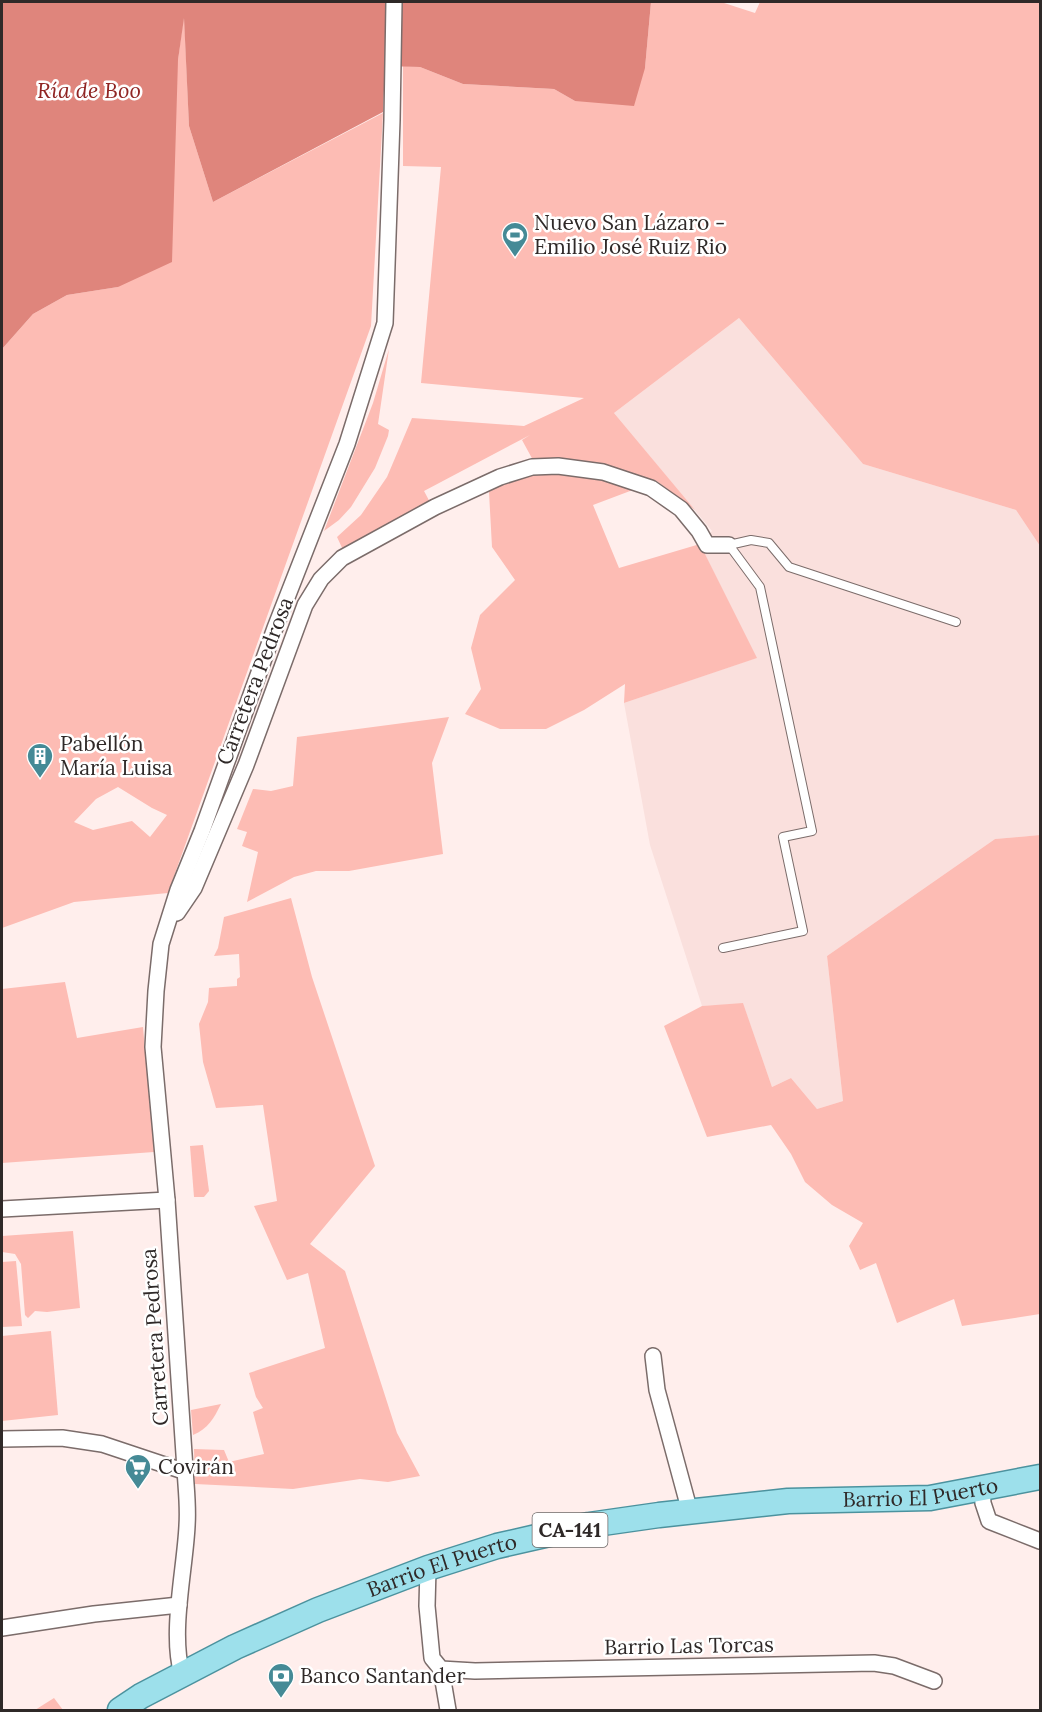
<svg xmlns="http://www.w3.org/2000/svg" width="1042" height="1712" viewBox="0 0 1042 1712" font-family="Lora,serif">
  <rect width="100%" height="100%" fill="#ffeeec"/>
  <path fill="#fae0dd" d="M739 318 863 464 1016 510 1040 546V835L995 839 827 956 843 1101 817 1109 791 1078 772 1087 743 1004 702 1006 650 845 624 703 756 658 700 544 712 531 614 413Z"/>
  <g fill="#fdbcb4" fill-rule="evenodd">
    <path d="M651 2H721L755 13 760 2H1040V546L1016 510 863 464 739 318 614 413 695 510 658 482 626 473 534 462 522 440 530 435 424 491 432 506 344 552 337 537 361 515 387 477 412 418 524 426 584 398 421 383 441 167 403 166V66L420 67 463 84 554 89 575 101 645 68Z"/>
    <path d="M184 13 189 126 213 202 383 113 371 326 168 893 74 902 2 928V349L33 314 67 295 118 287 178 60ZM118 787 152 808 167 815 150 837 132 821 93 830 74 822 96 799Z"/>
    <path d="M389 349 378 424 389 430 388 436 375 468 351 507 339 520 324 531 373 403Z"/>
    <path d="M580 472 638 488 593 505 619 568 700 544 757 658 624 703 625 684 584 710 546 729H500L465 714 481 689 471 648 480 615 515 580 492 547 489 492 513 477Z"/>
    <path d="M449 717 432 763 443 854 349 871H316L294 877 247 902 258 852 242 846 247 832 237 829 253 789 271 791 293 786 297 737Z"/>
    <path d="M1040 835V1314L962 1326 954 1299 897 1323 876 1263 860 1270 849 1246 863 1223 832 1205 805 1182 791 1154 771 1125 707 1137 664 1026 702 1006 743 1003 772 1087 791 1078 817 1109 843 1101 827 956 995 839Z"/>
    <path d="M291 898 312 977 375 1166 310 1244 345 1271 397 1433 420 1476 388 1482 360 1479 293 1489 195 1484 194 1449 224 1450 229 1462 264 1454 253 1412 263 1408 256 1397 249 1373 325 1348 308 1273 287 1280 254 1206 277 1201 263 1105 216 1108 203 1062 199 1024 208 1002 209 988 237 986V979L240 977 239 954 214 956 218 948 224 917Z"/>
    <path d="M65 982 77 1038 143 1027 154 1152 2 1163V989Z"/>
    <path d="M203 1145 209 1191 204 1197H194L190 1146Z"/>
    <path d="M73 1231 80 1308 47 1312 35 1311 28 1318 25 1315 21 1264 15 1254 2 1252V1236Z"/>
    <path d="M16 1261 22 1326 2 1327V1262Z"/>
    <path d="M51 1331 58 1415 2 1421V1336Z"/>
    <path d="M221 1404C214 1418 208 1429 193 1435L191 1410Z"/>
    <path d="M54 1698 63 1710H35Z"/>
  </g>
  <path fill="#df857c" d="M2 2H651L645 68 634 106 575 101 554 89 463 84 420 67 385 66 383 112 213 202 189 126 184 18 178 60 172 262 118 287 67 295 33 314 2 349Z"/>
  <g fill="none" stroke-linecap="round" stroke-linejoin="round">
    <g stroke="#7b6c6a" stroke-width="10">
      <path id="lane" d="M723 948 803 931 783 837 812 831 760 587 729 545 751 540 769 543 789 567 956 622"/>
    </g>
    <g stroke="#7b6c6a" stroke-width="18">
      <g id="street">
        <path d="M177 913 194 888 246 765 305 605 321 579 342 558 435 507 500 477 532 467 558 466 603 472 651 488 681 509 699 531 707 545H729"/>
        <path d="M2 1209 167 1200"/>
        <path d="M653 1356 657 1390 690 1512"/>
        <path d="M2 1439 62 1438 102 1444 186 1472"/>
        <path d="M982 1489 983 1503 989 1521 1040 1541"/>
        <path d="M428 1568 427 1606 432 1658 441 1669 475 1671 874 1663 894 1666 934 1681"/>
        <path d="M2 1628 94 1614 179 1605"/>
        <path d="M441 1669 448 1710"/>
        <path d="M182 1674C170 1633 185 1569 187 1526 188 1512 187 1497 186 1484L167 1200 153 1047 156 991 161 944 178 890 202 831 275 628 347 444 385 323 392 120 394 2"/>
      </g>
    </g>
    <g stroke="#4c929e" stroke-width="27">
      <g id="primary">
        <path id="s1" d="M120 1710 141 1696 235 1647 318 1610 428 1568 497 1546 589 1525 659 1515 788 1501 930 1498 1040 1477"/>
      </g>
    </g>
    <use href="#lane" stroke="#fff" stroke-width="8"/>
    <use href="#street" stroke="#fff" stroke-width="15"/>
    <use href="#primary" stroke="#9de0eb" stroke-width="24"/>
  </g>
  <defs>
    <g id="stadium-pin" transform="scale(1.35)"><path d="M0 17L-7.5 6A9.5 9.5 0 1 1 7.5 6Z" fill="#458a96" stroke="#fff"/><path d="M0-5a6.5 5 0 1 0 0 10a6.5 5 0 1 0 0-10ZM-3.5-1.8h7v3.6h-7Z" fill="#fff"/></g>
    <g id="building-pin" transform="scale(1.35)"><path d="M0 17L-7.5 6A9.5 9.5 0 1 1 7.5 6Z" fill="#458a96" stroke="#fff"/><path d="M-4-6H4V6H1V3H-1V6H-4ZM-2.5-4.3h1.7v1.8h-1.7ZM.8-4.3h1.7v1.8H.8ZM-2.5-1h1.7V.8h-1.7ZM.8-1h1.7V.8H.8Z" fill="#fff"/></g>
    <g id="supermarket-pin" transform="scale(1.35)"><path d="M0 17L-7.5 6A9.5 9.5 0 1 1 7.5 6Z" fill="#458a96" stroke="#fff"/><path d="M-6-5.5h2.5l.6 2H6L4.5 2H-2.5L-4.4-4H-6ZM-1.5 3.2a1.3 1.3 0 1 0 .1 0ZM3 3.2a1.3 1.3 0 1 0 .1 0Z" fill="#fff"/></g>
    <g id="bank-pin" transform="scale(1.35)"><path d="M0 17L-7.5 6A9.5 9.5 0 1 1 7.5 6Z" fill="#458a96" stroke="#fff"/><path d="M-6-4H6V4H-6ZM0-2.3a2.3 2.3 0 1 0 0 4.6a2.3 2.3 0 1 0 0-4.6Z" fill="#fff"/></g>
  </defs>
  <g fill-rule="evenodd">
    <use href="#stadium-pin" x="515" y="235"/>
    <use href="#building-pin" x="40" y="756"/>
    <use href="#supermarket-pin" x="138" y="1467"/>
    <use href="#bank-pin" x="281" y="1676"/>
  </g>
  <g text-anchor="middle" stroke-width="5" stroke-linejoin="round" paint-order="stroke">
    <rect fill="#fff" stroke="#6d6968" stroke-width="1.5" x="532.5" y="1513" width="75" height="34" rx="4.5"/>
    <g font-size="20" font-weight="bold" fill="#2f2928">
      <text x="570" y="1537">CA-141</text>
    </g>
    <g font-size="21" fill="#2f2928" stroke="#fff" text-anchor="start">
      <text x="534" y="230">Nuevo San Lázaro -<tspan x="534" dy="24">Emilio José Ruiz Rio</tspan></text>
      <text x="60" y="751">Pabellón<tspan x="60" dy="24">María Luisa</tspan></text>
      <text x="158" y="1474">Covirán</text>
      <text x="300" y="1683">Banco Santander</text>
    </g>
    <g font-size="21" fill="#2f2928" stroke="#fff">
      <text transform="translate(255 681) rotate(-69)" y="7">Carretera Pedrosa</text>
      <text transform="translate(155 1337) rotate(-94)" y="7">Carretera Pedrosa</text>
      <text dy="7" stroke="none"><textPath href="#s1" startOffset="840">Barrio El Puerto</textPath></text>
      <text dy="7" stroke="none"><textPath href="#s1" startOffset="354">Barrio El Puerto</textPath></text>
      <text transform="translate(689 1646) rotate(-1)" y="7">Barrio Las Torcas</text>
    </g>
    <g font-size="22" font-style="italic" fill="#902523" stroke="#fff">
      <text x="89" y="98">Ría de Boo</text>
    </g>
  </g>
  <rect width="1042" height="1712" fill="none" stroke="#2f2928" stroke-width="6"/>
</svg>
